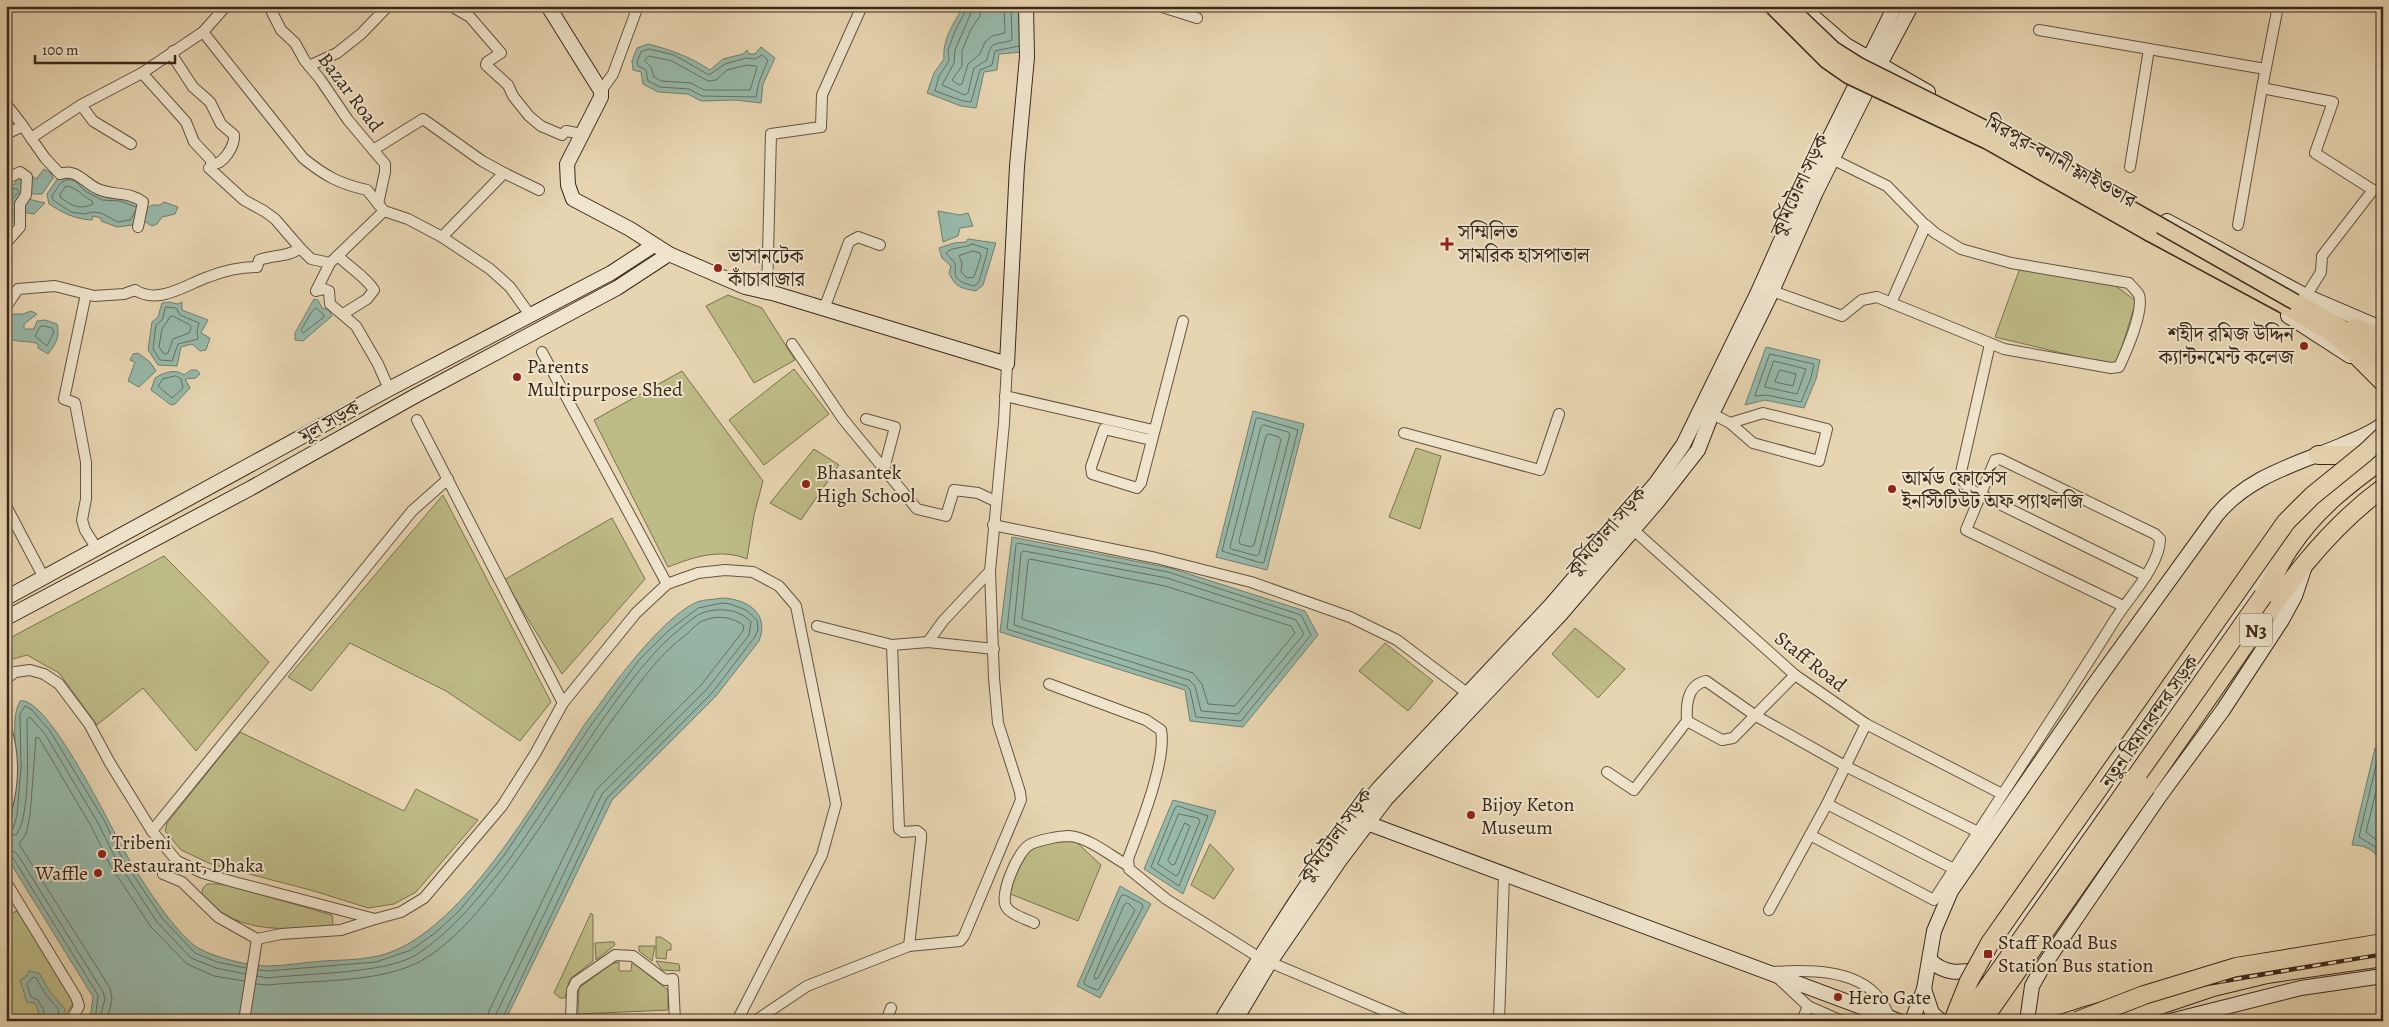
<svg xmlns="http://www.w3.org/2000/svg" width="2389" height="1027" viewBox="0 0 2389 1027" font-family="Alegreya,'Noto Serif Bengali',serif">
  <rect width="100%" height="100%" fill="#e7d5b1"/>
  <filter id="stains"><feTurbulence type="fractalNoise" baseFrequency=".004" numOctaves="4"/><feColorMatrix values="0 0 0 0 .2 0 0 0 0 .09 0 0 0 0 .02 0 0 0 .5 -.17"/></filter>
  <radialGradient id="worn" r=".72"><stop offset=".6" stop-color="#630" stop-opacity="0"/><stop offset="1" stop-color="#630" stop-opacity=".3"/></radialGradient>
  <g fill="#bdbb86" stroke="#7c7250">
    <path d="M2021 265 2101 275 2136 301 2116 366 1995 337Z"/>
    <path d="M728 295 762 308 795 360 754 383 706 306Z"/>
    <path d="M794 369 829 414 764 465 729 420Z"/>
    <path d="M682 371 763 481 754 515 747 559C720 548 694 557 668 567L594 420Z"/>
    <path d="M1416 448 1441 456 1420 529 1389 517Z"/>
    <path d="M814 449 839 465 801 520 770 503Z"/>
    <path d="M443 495 551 702 520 741 446 691 350 643 311 691 288 677Z"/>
    <path d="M612 518 645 579 562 674 504 580Z"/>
    <path d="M164 556 269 662 196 751 143 688 97 725 59 673 27 655 10 660 6 651V640Z"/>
    <path d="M1575 628 1625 669 1598 698 1552 654Z"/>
    <path d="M1385 643 1433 681 1408 711 1359 671Z"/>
    <path d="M240 732 404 811 416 789 478 820 416 892 394 904 368 908 314 891 211 864 181 850 165 831 167 823Z"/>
    <path d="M1071 837 1101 865 1078 921 1008 893 1023 851Z"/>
    <path d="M1210 844 1234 869 1214 899 1191 885Z"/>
    <path d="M207 884H224L332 915 333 923 330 928C295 928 257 933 226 915 217 910 209 903 201 897L203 888Z"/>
    <path d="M19 910 74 1002 62 1021H6V916Z"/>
    <path d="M591 913 593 915V961L570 979 565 998H560L554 993Z"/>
    <path d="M656 937H661L671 944V950H667L666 959 656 958Z"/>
    <path d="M610 942H614L615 945 596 960 595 943Z"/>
    <path d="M639 946H655L652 961 639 951Z"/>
    <path d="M656 961 679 964 680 971 662 970Z"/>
    <path d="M619 962V971H631L632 962 668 990V1010L578 1014 579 988 611 964Z"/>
  </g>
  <g fill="#97b9aa" stroke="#727f70">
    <path d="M964 6H1021L1024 52 999 54 997 70 984 72 976 108 961 106 927 93 934 73 944 59C942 40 954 22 964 6Z"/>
    <path d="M648 44C672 50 690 57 710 70L723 59 743 54 747 50 749 54H755L761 47 775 58 763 84 761 103 736 100 701 101 688 94 658 92 643 84 641 72 633 70 632 61 637 48Z"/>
    <path d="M44 169 51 173 53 178 42 194H33L28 187 32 176 36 179Z"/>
    <path d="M66 174 137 201 140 213 133 225 117 227 101 221V218L93 216 92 220C74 219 63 213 49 204L47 194 58 178Z"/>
    <path d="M17 177H23L26 190 17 201 14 202 18 218 12 224 6 222V185L10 181 13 185 15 184Z"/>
    <path d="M28 199 45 203 34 214 21 212Z"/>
    <path d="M164 202 178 207 175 214 162 217 157 224 152 226 144 221 146 206 149 207 152 205H160Z"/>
    <path d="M938 211 960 215 968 213 973 226 960 228 958 236 943 242Z"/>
    <path d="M968 239 996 243 983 285 976 291C961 288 956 288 949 273L951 266 942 258 939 248 954 243 966 242Z"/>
    <path d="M314 299 318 300 322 308 329 310 332 316 303 341 295 340V333Z"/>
    <path d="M169 302 178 304 182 302V310L208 320 201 333 210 338 206 350 200 351 192 344 181 347 177 366 158 365 148 350 152 322 158 317 162 303Z"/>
    <path d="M31 311 37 314 24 324V329H34L37 321 45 320 57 324C60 337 56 344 48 354L38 348V344C27 339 15 345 6 335L7 316 10 314H23Z"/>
    <path d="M1766 347 1820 360 1816 379 1804 408 1765 400 1745 405Z"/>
    <path d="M138 353 150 362 156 371 139 387 128 381 135 362 130 360 133 354Z"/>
    <path d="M191 370H197L200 374 196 378 185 379 190 388 175 404 171 405 151 390 155 378C163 373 175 368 184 375Z"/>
    <path d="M1253 411 1304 424 1267 570 1216 557Z"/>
    <path d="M1012 537 1170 568 1305 611 1318 635 1243 727 1190 721 1185 690 1000 632Z"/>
    <path d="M722 598C747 599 770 613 759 641L716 696 612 800 505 1021H85L91 1012 93 997 8 859C4 843 9 829 12 813 15 790 16 766 15 743 15 729 13 714 20 701 48 695 112 830 126 854 139 877 178 938 200 949 217 958 249 966 268 966 286 966 305 962 323 961 340 960 357 960 373 957 458 943 540 792 585 724 596 709 607 694 618 679 635 657 671 613 697 602 704 599 714 600 722 598Z"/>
    <path d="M2375 748 2383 751V863C2374 851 2367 845 2352 845Z"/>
    <path d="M1173 800 1216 811 1183 894 1144 869Z"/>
    <path d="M1120 886 1151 904 1100 998 1077 986Z"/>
    <path d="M29 971 39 973 50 992 65 1009 62 1021H31L39 1013 35 1003 27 1002 20 980 26 977Z"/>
  </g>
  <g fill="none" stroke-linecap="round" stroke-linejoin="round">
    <g stroke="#687062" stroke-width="1">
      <path d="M968 6 955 31 948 50 949 61 939 76 935 91 963 101 971 102 980 70 992 65 995 51 1019 46"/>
      <path d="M974 6 955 50 954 63 942 85 965 95 968 93 974 68 987 60C991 38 997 46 1012 40L1011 6"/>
      <path d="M981 6 980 16 971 29 962 51V66L952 80 959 85 962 84 968 64 980 54 985 42 992 36 1005 33 1004 6"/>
      <path d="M649 49 674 55 709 75 725 64 746 58 755 59 762 55 768 60 759 82 756 97 702 96 689 89 660 87 648 81 646 70 638 66 637 62 641 52Z"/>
      <path d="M649 56 672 61 708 81 716 80 727 70 747 65 756 66 757 68 750 90H704L691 83 661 81 654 77 651 67 645 61Z"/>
      <path d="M75 181C62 176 59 186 52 196L53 200 71 212 84 214 93 212 101 213 118 222 130 220 135 212"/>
      <path d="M76 182 85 191 102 200 120 201 136 207"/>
      <path d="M66 186C75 186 84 197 92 201L93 204C81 210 72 206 61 198L60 195Z"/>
      <path d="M6 188 17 189 19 192 10 201 13 216 6 218"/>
      <path d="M972 244 988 249 979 282 974 286C967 284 955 282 955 272 955 269 956 266 955 263L946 253C953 246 964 249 972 244Z"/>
      <path d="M973 251 980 253 981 256 974 277 967 278 961 272 962 263 959 256Z"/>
      <path d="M166 307 176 308 180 315 199 323 197 332 198 339 178 344 172 361 160 360 153 349 156 325 162 320Z"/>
      <path d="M316 308 323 314 324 317 303 333 301 330 311 313Z"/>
      <path d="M173 316 190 325 191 328 189 333 173 339 168 353 164 354 159 347 162 329 170 317Z"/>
      <path d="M44 326 52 328 54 332 47 346 35 336 40 327Z"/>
      <path d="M1770 354 1814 364 1811 378 1801 402 1766 395 1755 396Z"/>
      <path d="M1774 361 1806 369 1797 394 1765 387Z"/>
      <path d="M1780 370 1796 374 1793 386 1775 382Z"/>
      <path d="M176 376 181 379 183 388 172 398 158 386 163 379Z"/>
      <path d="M1259 418 1298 430 1264 562 1261 563 1222 551 1256 419Z"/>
      <path d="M1264 425 1288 432 1290 434 1259 554 1257 556 1231 549 1230 547 1261 427Z"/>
      <path d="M1269 434 1279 437 1281 440 1254 545 1251 547 1240 544 1239 541 1266 436Z"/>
      <path d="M1018 543 1168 572 1301 615 1311 635 1241 721 1196 717 1190 690 1187 686 1007 629 1016 545Z"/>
      <path d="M1024 551 1167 578 1296 620 1304 634 1238 714 1201 711 1195 686 1189 680 1014 625 1021 553Z"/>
      <path d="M1030 559 1165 586 1291 626 1295 633 1235 706 1208 704 1202 684 1193 673 1022 619 1028 562Z"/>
      <path d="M2383 755 2378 757 2359 837 2379 849 2383 855"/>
      <path d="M2383 763 2366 832 2383 845"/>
      <path d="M1178 806 1208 816 1179 886 1151 867 1175 808Z"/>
      <path d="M1179 814 1198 818 1200 821 1178 875 1176 876 1158 864Z"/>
      <path d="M1185 823 1190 826 1175 864 1172 865 1168 861Z"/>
      <path d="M6 832 13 829 17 815 21 767 20 714 25 706 31 709 50 731 104 820 122 858 162 918 195 953 217 962 246 968"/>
      <path d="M6 838 17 834C31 811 27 747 27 719L30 717 45 734 98 823 117 861 157 922 191 958 216 968 245 974"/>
      <path d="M6 849 13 851 18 855 103 992 105 999 99 1021"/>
      <path d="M6 856 13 858 98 995 96 1013 91 1021"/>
      <path d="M1125 895 1142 904 1143 907 1099 989 1097 990 1085 985 1084 982 1121 896Z"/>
      <path d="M1128 903 1135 910 1098 978 1095 979 1094 976 1124 905Z"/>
      <path d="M258 970 267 971 376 962 411 950 435 933 459 911 503 857 591 725 640 659 668 631 698 608 722 603 730 604 746 610 757 620 758 630 754 638 712 693 607 798 501 1021"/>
      <path d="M257 976 268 978C307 973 384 974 416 955 453 931 481 895 508 861 547 808 579 751 618 698 637 673 656 648 681 628 687 623 695 616 702 613 718 607 740 609 751 622L749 635 707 689 602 794 496 1014 495 1021"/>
      <path d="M256 984 268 985C314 980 376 983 417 963 455 944 491 897 515 863 553 811 585 755 624 704 643 678 661 653 687 634 692 629 698 622 705 620 717 615 734 617 744 626L743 631 702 684 596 790 489 1011 487 1021"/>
      <path d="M37 1021 43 1016 44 1011 38 1000 31 997 27 984 33 977 36 978 46 995 59 1010 57 1021"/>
      <path d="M107 1021 112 999 110 988 19 844 26 834 30 816 36 737 39 738 91 826 110 865 151 927 187 964 214 976 244 981"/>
    </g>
    <g stroke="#655340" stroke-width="12">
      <g id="street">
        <path d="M269 6 281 30 295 43 305 61 320 79 348 120 385 164V172L378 204"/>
        <path d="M451 6 470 17 501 53 487 62 486 65 508 85 513 96 529 116 541 126 562 135 566 131 582 134"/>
        <path d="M1159 6 1197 18"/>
        <path d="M2039 30 2265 69"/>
        <path d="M203 32 303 158C325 176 340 184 367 190L384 211 408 219 442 237 490 269 510 287 530 315"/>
        <path d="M173 51 174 58 193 87 210 102 221 124 234 135C235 146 223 165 212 164"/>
        <path d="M309 66 337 53 361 34 388 6"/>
        <path d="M2262 88 2278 6"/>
        <path d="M601 91 613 74 638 6"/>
        <path d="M6 104 23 126"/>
        <path d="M81 105 93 121 131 144"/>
        <path d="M6 134 23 126 31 138 81 105 142 73 203 32 226 6"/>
        <path d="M31 138 45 158 60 174C77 168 84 183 98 189 113 196 129 191 143 202L138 227"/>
        <path d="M373 150 423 119 482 161 504 173"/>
        <path d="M2130 167 2149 49"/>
        <path d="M6 179 20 172 27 177 26 195 20 204V227L6 243"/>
        <path d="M384 211 330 263 316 291 324 289 329 291 330 304 356 326 378 364 389 389"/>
        <path d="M2238 225 2262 88 2333 102 2315 153 2373 190 2322 256 2321 272 2306 296"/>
        <path d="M442 237 504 173 539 190"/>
        <path d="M300 248 311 259 330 263"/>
        <path d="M338 256C350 268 365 276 374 290L367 299 343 314"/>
        <path d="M1772 291 1842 316 1862 300 1877 297 2004 349 2111 368 2119 367C2126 352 2144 311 2139 295 2137 291 2132 287 2129 283L2011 263 1961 249 1935 233 1926 225 1891 303 1925 225 1887 186 1826 156"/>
        <path d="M86 294 64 399 75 403 86 462V499L82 520 85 530 97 549"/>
        <path d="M767 294 771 134 821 127 822 95 862 6"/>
        <path d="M6 307 18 289 55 286 94 296 124 294 135 290C159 305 185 285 208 277 223 271 241 267 257 267L259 260C272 255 290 257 300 248L275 219 264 211 244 200 209 168 212 164 210 159 194 142 186 122 142 73"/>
        <path d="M824 309 849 242 858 237 880 245"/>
        <path d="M792 344 843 419 917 509 946 516 954 490 978 493 995 501"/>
        <path d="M1990 344 1961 472C1962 485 1968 488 1979 494L2146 576"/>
        <path d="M542 352 667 584"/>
        <path d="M1005 396 1153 430"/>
        <path d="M1707 411 1730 423 1763 413 1827 429 1819 461 1753 443 1730 423"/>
        <path d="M866 419 895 427 884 469"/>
        <path d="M417 420 563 703"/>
        <path d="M1404 433 1540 470 1559 414"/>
        <path d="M1151 440 1104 429 1091 467 1092 474 1137 488 1141 483 1183 321"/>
        <path d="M6 506 44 578"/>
        <path d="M993 525 1156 558 1251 582 1350 617 1397 640 1467 693"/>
        <path d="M1628 525 1795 675 1866 724 2002 794"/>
        <path d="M817 626 892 645 928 642 994 649"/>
        <path d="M928 642 943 621 990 571"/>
        <path d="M892 645 899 829 903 832 917 831 921 834V839L909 946"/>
        <path d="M6 684V679L15 672 30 670 44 674 59 684 89 724 110 763 152 831 177 861 203 873 234 882 375 919 401 912 424 898 502 806 535 754 563 703 636 613 667 584 698 573 725 570 753 572 779 586 796 606 836 804 822 855 737 1021"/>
        <path d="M1049 684 1146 720 1161 730C1167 761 1139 829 1128 859L1129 869 1166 899 1260 958 1409 1021"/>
        <path d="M1687 721C1686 705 1687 685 1706 681L1756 716 1845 766"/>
        <path d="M6 728C14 755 14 783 6 811"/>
        <path d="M1607 772 1634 790 1687 721 1722 740 1733 738 1795 675"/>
        <path d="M152 831 412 511 448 479"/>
        <path d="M1810 835 1934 900 1954 869 1827 804 1954 869 1978 832 1845 766 1978 832C2024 761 2071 690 2116 618 2130 596 2160 565 2160 539L2155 534 2000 459 1995 460 1966 530 2123 606"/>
        <path d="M163 874 182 882 218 917 257 939 281 934 341 930 375 919"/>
        <path d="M6 882 76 997 79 1006 71 1021"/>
        <path d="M1769 910 1827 804 1866 724"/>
        <path d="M1034 923C1026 919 1012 915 1007 908 998 897 1018 849 1031 844 1040 840 1059 836 1069 836 1088 837 1111 856 1127 865"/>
        <path d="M1772 972C1805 970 1854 968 1878 997 1883 1003 1886 1010 1890 1017L1887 1019"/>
        <path d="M1777 977 1808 1006 1842 1021"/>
        <path d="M244 1021 257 939"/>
        <path d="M571 1021 572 990 576 982 615 955 633 956 665 980 673 979 675 1021"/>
        <path d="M755 1021 807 986 909 946 960 941 964 936 1021 800 1020 792 998 723 994 678 990 571 1004 423 1007 364"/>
        <path d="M886 1021 891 1008"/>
        <path d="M1499 1021 1504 875"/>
        <path d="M1802 1021 1808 1006"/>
      </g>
    </g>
    <g stroke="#3a281a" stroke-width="16">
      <g id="secondary">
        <path d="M548 6 601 91V97L567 164 568 185 573 199 630 229 669 254 745 287 776 294 1007 364 1017 166 1027 57 1026 6"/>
        <path d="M1801 6 1846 45 1928 92"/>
        <path d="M2167 221 2306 296 2383 329"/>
        <path d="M2288 316 2350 356"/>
        <path d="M6 598 389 389 611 273 654 245"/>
        <path d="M6 618 251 488 415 396 617 288 669 254"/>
        <path d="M1359 820 1899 1021"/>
        <path d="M1930 960C1946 976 1962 972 1982 969"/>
        <path d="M1990 968 2241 603 2280 556"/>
        <path d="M1924 989 1932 1013 1941 1021"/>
        <path d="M1221 1021C1270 941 1319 860 1379 788L1550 606 1656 483 1683 445 1757 294 1803 191 1895 6"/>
        <path d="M1235 1021 1270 962 1340 860 1386 799 1560 615 1658 501 1698 450 1712 414 1769 298 1816 192 1879 66 1911 6"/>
        <path d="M1912 1021 1924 989 1934 931 1951 891 2093 686 2216 516C2248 476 2297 464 2342 445 2356 439 2370 434 2383 424"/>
        <path d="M2027 1021 2032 986 2042 968 2159 797 2223 710 2282 620 2295 596 2304 569"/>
        <path d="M2170 1021 2301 988 2383 976"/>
      </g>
    </g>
    <g stroke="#3a281a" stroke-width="18">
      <path id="primary" d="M2149 233 2283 305 2341 340"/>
    </g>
    <g stroke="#3a281a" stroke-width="20">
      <g id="highway">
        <path d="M2295 302 2354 336 2383 356"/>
        <path d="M2355 328 2383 339"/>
        <path d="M2341 340 2383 382"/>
        <path d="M2318 455H2370"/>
        <path d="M2263 596C2273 580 2280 561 2291 546 2315 510 2348 484 2383 459"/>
        <path d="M2146 787C2177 743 2208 698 2239 653 2281 593 2323 532 2383 488"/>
        <path d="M2112 1021 2213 987 2267 974 2383 957"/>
      </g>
    </g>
    <use href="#street" stroke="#efe4cc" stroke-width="10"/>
    <use href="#secondary" stroke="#efe4cc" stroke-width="14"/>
    <use href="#primary" stroke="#e7d5b1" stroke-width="15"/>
    <use href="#highway" stroke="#e7d5b1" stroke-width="18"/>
    <path stroke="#3a281a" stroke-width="1" d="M2041 1021C2151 981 2268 966 2383 945"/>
    <g stroke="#3a281a" stroke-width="4.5">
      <path id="rail" d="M2063 1021 2159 992 2383 954"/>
    </g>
    <use href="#rail" stroke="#efe4cc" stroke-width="2.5" stroke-dasharray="8" stroke-linecap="butt"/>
    <g stroke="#3a281a" stroke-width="18" stroke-linecap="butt">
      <g id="primary-bridge">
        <path d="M1772 6 1826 60 1849 76 1987 141 2149 233"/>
        <path d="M1788 6 1833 49 1860 66 2022 147 2295 302"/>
      </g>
    </g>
    <g stroke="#3a281a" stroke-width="20" stroke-linecap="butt">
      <g id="highway-bridge">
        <path d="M1953 1021 1969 981 1990 943 2286 522 2312 496 2365 453 2383 436"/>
        <path d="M1964 1021 2263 596"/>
        <path d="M1982 1021 2146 787"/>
        <path d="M2077 1021 2144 995 2236 967 2383 943"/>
      </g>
    </g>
    <use href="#primary-bridge" stroke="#e7d5b1" stroke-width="15"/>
    <use href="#highway-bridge" stroke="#e7d5b1" stroke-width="18"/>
  </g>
  <g fill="#8f2418" stroke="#efe4cc" stroke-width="2">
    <path d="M1444.5 236.5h5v5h5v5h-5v5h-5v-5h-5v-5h5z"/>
    <circle cx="718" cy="268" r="5"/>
    <circle cx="2304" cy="346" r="5"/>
    <circle cx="517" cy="377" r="5"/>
    <circle cx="806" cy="484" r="5"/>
    <circle cx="1892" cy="489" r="5"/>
    <circle cx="1471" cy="815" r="5"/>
    <circle cx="102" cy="854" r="5"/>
    <circle cx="98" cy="873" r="5"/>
    <rect x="1983" y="949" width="10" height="10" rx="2.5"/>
    <circle cx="1838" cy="997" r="5"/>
  </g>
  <g text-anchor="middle" stroke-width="4" stroke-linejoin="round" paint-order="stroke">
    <rect fill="#efe4cc" stroke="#70604f" stroke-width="1" x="2240" y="613.5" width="32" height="33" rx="4"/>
    <g font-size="19" font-weight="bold" fill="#3a281a">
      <text x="2256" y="637">N3</text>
    </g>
    <g font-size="20" fill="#3a281a" stroke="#efe4cc">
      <text transform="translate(351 92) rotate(53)" y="7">Bazar Road</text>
      <text transform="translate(2061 161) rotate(29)" y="7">মিরপুর-বনানী ফ্লাইওভার</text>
      <text transform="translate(1799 185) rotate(-65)" y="7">কুর্মিটোলা সড়ক</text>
      <text transform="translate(329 421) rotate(-29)" y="7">মূল সড়ক</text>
      <text transform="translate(1606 531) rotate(-49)" y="7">কুর্মিটোলা সড়ক</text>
      <text transform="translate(1811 661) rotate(38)" y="7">Staff Road</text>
      <text transform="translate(2149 721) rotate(-55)" y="7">নতুন বিমানবন্দর সড়ক</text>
      <text transform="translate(1335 835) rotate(-54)" y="7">কুর্মিটোলা সড়ক</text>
    </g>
    <g font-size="20" fill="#3a281a" stroke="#efe4cc" text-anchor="start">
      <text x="1458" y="239">সম্মিলিত<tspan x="1458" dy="23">সামরিক হাসপাতাল</tspan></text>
      <text x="728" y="263">ভাসানটেক<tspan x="728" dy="23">কাঁচাবাজার</tspan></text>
      <text x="2294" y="341" text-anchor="end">শহীদ রমিজ উদ্দিন<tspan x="2294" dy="23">ক্যান্টনমেন্ট কলেজ</tspan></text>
      <text x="527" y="373">Parents<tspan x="527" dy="23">Multipurpose Shed</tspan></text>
      <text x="816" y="479">Bhasantek<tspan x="816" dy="23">High School</tspan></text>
      <text x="1902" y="485">আর্মড ফোর্সেস<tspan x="1902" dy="23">ইনস্টিটিউট অফ প্যাথলজি</tspan></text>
      <text x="1481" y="811">Bijoy Keton<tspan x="1481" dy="23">Museum</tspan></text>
      <text x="112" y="849">Tribeni<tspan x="112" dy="23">Restaurant, Dhaka</tspan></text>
      <text x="88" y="880" text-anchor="end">Waffle</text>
      <text x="1998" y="949">Staff Road Bus<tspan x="1998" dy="23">Station Bus station</tspan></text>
      <text x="1848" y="1004">Hero Gate</text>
    </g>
  </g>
  <rect width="2389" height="1027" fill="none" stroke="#e7d5b1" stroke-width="25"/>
  <rect x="8" y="8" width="2374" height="1012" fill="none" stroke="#3a281a" stroke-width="2.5"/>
  <rect x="12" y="12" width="2364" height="1002" fill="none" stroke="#3a281a"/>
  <path d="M35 55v8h140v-8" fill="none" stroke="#3a281a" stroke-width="2.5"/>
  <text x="42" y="55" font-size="15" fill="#3a281a" stroke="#efe4cc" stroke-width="4" paint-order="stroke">100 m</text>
  <rect width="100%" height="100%" filter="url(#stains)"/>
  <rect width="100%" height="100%" fill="url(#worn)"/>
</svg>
